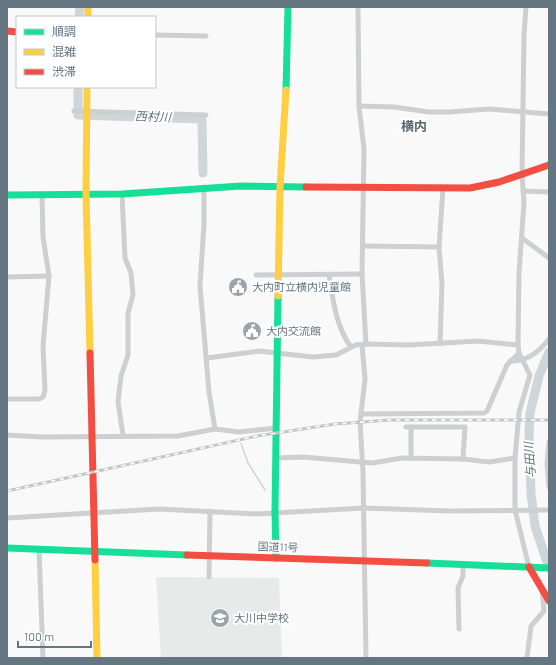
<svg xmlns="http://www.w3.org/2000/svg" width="556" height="665" viewBox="0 0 556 665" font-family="Barlow,'Noto Sans JP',sans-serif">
  <rect width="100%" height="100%" fill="#f9f9f9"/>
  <path fill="#e8e9e9" d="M156 577 279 578 282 658H161Z"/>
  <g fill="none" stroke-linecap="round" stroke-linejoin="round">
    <path stroke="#ced6d9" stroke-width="1.5" d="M241 443 248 463 265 490"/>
    <g stroke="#ced6d9" stroke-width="9">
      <path d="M79 17 80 7"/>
      <path d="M78 87V115L202 119 203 173"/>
      <path d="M549 352 539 376 530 413 529 433 531 493 535 526 549 568"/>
    </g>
    <g stroke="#cecfd0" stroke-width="5">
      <path d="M358 7 359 106 364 149 362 274 366 344"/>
      <path d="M526 7 524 35 522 174 524 203 519 273 518 345 519 353 530 375 519 412 515 458V510L529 567"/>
      <path d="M155 35 206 36"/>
      <path d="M359 106 394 107 429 112H449L489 109 549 114"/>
      <path d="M74 111 206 115"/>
      <path d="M204 187V224L200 286 209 392 215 429"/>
      <path d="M523 191 549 192"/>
      <path d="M122 194 125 258 131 273 133 295 128 313V355L121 376 118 402 123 435"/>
      <path d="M522 238 549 258"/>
      <path d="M364 246 439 247"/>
      <path d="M256 275 362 274"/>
      <path d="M329 275C333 300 336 327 351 347"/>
      <path d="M7 277 49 276"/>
      <path d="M440 344 442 284 439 247 443 188"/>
      <path d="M362 345 365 379 360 422 363 472 366 658"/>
      <path d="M207 358 259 351 313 357 336 355 356 345 366 344 408 345 478 341 518 345"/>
      <path d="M510 361C527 362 539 352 549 339"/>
      <path d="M7 399H39L43 397 45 391 43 346 49 276 43 237 42 195"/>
      <path d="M361 414 484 413 487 411 507 365 519 353"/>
      <path d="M406 427H465L463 459"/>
      <path d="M7 435 41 437 178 436 215 429 239 432 276 428"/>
      <path d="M549 442 547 464 549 487"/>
      <path d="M277 458 303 457 372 463 402 458 463 459 489 462 515 458"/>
      <path d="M411 458V427"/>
      <path d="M7 518 159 509 256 514 364 508 449 511 549 510"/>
      <path d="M39 549 43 658"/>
      <path d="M209 577 210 511"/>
      <path d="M459 629 458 588 463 576V566"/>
      <path d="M527 658 531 626 544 611 542 590"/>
    </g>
    <g stroke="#16e098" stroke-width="7">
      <path d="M286 90 288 7"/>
      <path d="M7 195 122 194 241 186 306 187"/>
      <path d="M7 548 187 555"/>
      <path d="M276 558 275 512 278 296"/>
      <path d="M427 563 549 568"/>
    </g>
    <g stroke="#ffcf43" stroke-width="7">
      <path d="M88 7V17"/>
      <path d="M87 87 86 194 90 353"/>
      <path d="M278 296 280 187 286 90"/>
      <path d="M95 560 97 658"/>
    </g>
    <g stroke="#f24e42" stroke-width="7">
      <path d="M7 31 17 32"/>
      <path d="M306 187 470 188 499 182 549 165"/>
      <path d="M90 353 95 560"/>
      <path d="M187 555 427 563"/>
      <path d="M529 567 549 601"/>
    </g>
    <g stroke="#c3c5c6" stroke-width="3">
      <path id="rail" d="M7 491 257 436 335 424 389 420H549"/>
    </g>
    <use href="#rail" stroke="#fff" stroke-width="1.5" stroke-dasharray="4.5" stroke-linecap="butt"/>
  </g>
  <defs>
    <g id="civic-disc" transform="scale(1)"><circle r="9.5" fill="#99a4ac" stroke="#fff"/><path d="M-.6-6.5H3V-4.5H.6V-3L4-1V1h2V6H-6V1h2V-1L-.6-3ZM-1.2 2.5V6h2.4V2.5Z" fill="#fff"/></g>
    <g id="school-disc" transform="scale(1)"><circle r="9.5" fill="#99a4ac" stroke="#fff"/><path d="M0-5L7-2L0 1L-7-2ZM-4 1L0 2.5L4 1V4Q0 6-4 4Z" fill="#fff"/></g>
  </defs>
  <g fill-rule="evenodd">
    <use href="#civic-disc" x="238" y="287"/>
    <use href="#civic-disc" x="252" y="331"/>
    <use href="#school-disc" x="220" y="618"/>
  </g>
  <g text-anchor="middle" stroke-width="4" stroke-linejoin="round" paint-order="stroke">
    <g font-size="11" fill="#657683" stroke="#fff" text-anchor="start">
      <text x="252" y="291">大内町立横内児童館</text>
      <text x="266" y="335">大内交流館</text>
      <text x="234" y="622">大川中学校</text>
    </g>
    <g font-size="11" fill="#657683" stroke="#fff">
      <text transform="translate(278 547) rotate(2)" y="4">国道11号</text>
    </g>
    <g font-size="12" font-style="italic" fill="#60757c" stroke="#fff">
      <text transform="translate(153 117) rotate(2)" y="4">西村川</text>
      <text transform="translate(530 460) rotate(-94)" y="4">与田川</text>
    </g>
    <g font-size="13" font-weight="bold" fill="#57646e" stroke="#fff">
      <text x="414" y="131">横内</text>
    </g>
  </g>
  <rect width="556" height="665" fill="none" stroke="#657683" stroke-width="16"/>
  <rect x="16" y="16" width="140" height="72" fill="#ffffff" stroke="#c1c8cd"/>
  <rect x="24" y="29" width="20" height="6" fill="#16e098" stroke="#c1c8cd"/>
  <text x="52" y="36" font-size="12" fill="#657683">順調</text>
  <rect x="24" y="49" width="20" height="6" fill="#ffcf43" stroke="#c1c8cd"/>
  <text x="52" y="56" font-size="12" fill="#657683">混雑</text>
  <rect x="24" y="69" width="20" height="6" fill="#f24e42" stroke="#c1c8cd"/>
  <text x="52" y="76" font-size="12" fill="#657683">渋滞</text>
  <path d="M18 641v6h73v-6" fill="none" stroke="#657683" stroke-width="2"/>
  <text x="24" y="641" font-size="12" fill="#657683" stroke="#ffffff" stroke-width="3" paint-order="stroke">100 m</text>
</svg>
